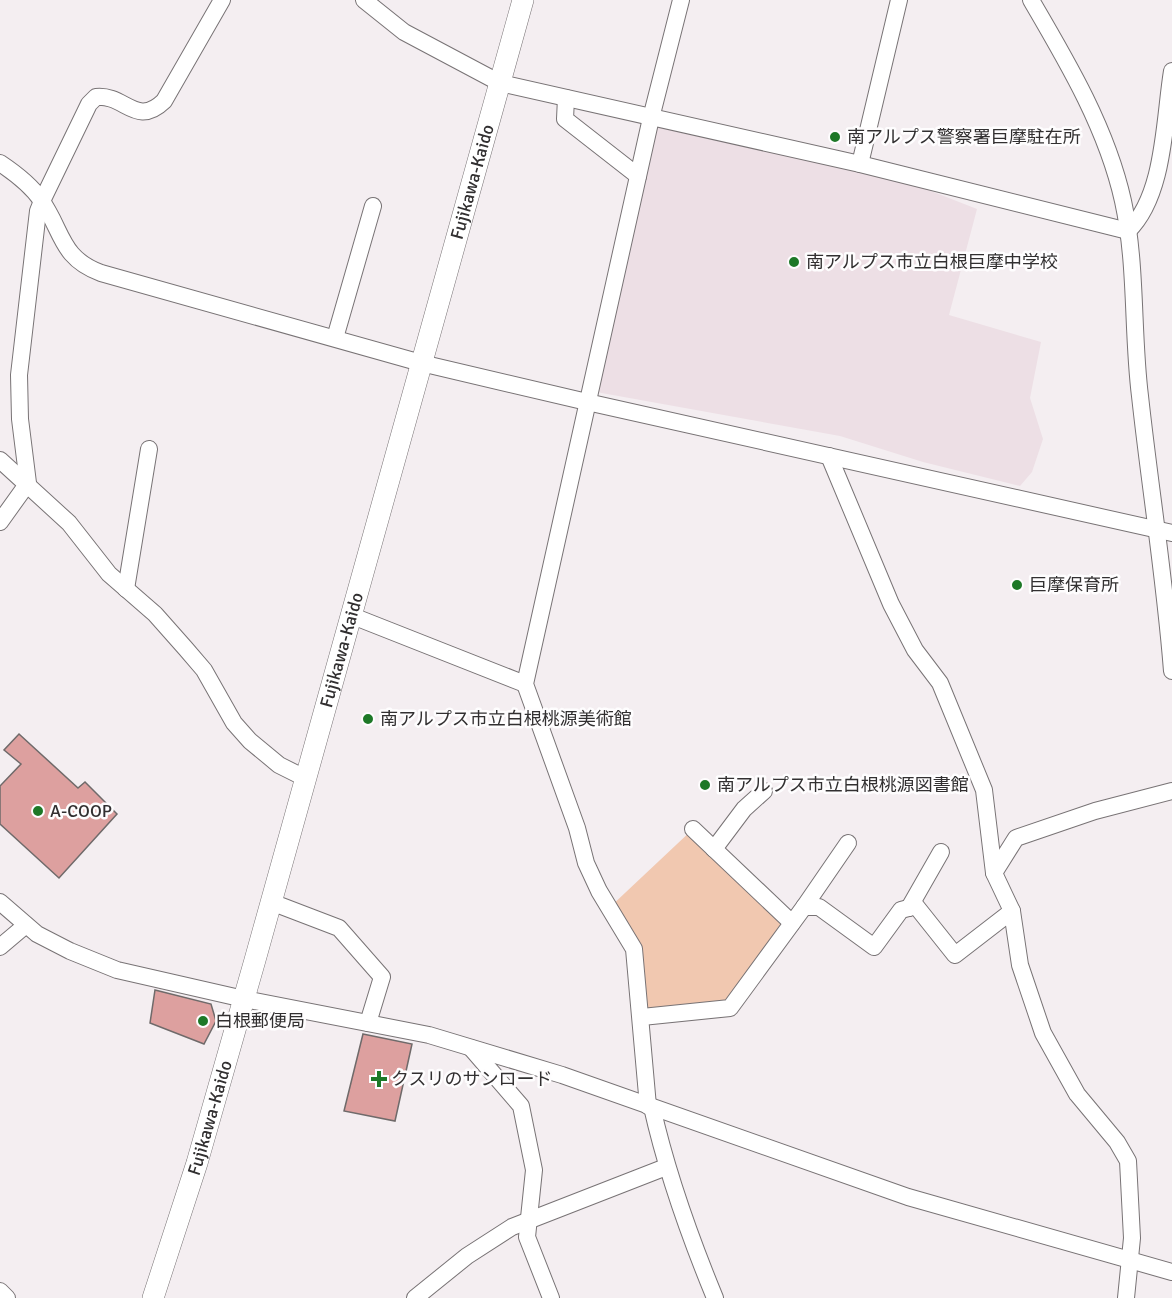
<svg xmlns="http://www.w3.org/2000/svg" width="1172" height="1298" viewBox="0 0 1172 1298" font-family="Signika,'Noto Sans JP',sans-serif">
  <rect width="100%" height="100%" fill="#f4eef1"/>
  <path fill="#eddfe5" d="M657 127 908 182 977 209 949 315 1041 342 1030 398 1043 439 1032 472 1020 486 923 462 840 436 596 392Z"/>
  <path fill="#f1c8b0" d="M693 829 792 923 730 1008 642 1017 634 949 609 908Z"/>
  <g fill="#dda09f" stroke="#6f6a6a" stroke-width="1.5">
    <path d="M19 734 78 788 85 782 117 814 59 878 0 824V786L21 764 4 750Z"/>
    <path d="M155 990 211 1004 216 1021 204 1044 150 1023Z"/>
    <path d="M363 1034 412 1044 395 1121 344 1111Z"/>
  </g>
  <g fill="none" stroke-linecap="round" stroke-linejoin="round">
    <g stroke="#787375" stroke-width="18">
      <g id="minor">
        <path d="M364 0 404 32 500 83 860 164 1128 231"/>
        <path d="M1031 0C1068 63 1107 129 1123 201 1137 265 1132 332 1140 396 1150 488 1165 579 1172 671"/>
        <path d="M566 98 565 119 638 176"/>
        <path d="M0 163C15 173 31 185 41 200 63 231 60 258 101 273L421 363 587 402 1172 533"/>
        <path d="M860 164 899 0"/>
        <path d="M1128 231C1165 195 1164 120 1172 71"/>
        <path d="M335 338 373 206"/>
        <path d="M829 456 891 604 915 650 940 683 984 790 994 873 1012 911 1020 965 1043 1033 1077 1094 1117 1142 1128 1161 1132 1238 1126 1298"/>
        <path d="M0 460 69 523 109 574 155 614 186 649 204 670 234 723 250 741 279 765 305 778"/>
        <path d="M0 522 28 483 20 419 19 375 38 211 42 201 89 104 96 97C125 94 136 128 164 101L222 0"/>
        <path d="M126 589 149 449"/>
        <path d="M350 615 525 684"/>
        <path d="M693 829 792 923"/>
        <path d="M714 849 744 809 764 791"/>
        <path d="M994 873 1016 838 1095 811 1172 791"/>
        <path d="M0 902 37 934 70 951 117 970 244 999 429 1035 562 1075 908 1197 1172 1272"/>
        <path d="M271 902 339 928 382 977 368 1023"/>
        <path d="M804 907 848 843"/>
        <path d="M909 908 941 852"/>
        <path d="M0 947 26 925"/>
        <path d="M642 1017 730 1008 804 907H819L874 947 901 910 916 906 955 955 1012 911"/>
        <path d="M471 1048 521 1106 534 1170 527 1237 551 1298"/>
        <path d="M648 1106 634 949 599 891 586 863 577 828 525 684 651 118 681 0"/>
        <path d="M652 1107C667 1174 689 1235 715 1298"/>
        <path d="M0 1291 7 1298"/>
        <path d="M415 1298 467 1256 512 1227 666 1167"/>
      </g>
    </g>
    <g stroke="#787375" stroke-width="22">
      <g id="major">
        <path id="s1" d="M153 1298 197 1163 255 960 523 0"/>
      </g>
    </g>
    <use href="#minor" stroke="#fff" stroke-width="16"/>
    <use href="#major" stroke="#fff" stroke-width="21"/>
  </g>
  <g fill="#1d7827" stroke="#fefdfe" stroke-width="2">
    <circle cx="835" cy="137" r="6"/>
    <circle cx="794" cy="262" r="6"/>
    <circle cx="1017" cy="585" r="6"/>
    <circle cx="368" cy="719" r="6"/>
    <circle cx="705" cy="785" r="6"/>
    <circle cx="38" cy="811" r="6"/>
    <circle cx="203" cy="1021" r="6"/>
    <path d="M376 1070h6v6h6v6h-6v6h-6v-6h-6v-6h6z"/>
  </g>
  <g text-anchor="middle" stroke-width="5" stroke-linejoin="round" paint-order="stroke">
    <g font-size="18" fill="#323031" stroke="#fefdfe" text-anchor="start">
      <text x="847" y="143">南アルプス警察署巨摩駐在所</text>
      <text x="806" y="268">南アルプス市立白根巨摩中学校</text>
      <text x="1029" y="591">巨摩保育所</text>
      <text x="380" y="725">南アルプス市立白根桃源美術館</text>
      <text x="717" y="791">南アルプス市立白根桃源図書館</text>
      <text x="50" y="817">A-COOP</text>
      <text x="215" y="1027">白根郵便局</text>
      <text x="391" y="1085">クスリのサンロード</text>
    </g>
    <g font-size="18" fill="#323031" stroke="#fefdfe">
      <text dy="6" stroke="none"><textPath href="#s1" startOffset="1161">Fujikawa-Kaido</textPath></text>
      <text dy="6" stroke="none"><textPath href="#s1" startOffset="675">Fujikawa-Kaido</textPath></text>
      <text dy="6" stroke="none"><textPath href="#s1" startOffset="189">Fujikawa-Kaido</textPath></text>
    </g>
  </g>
</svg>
